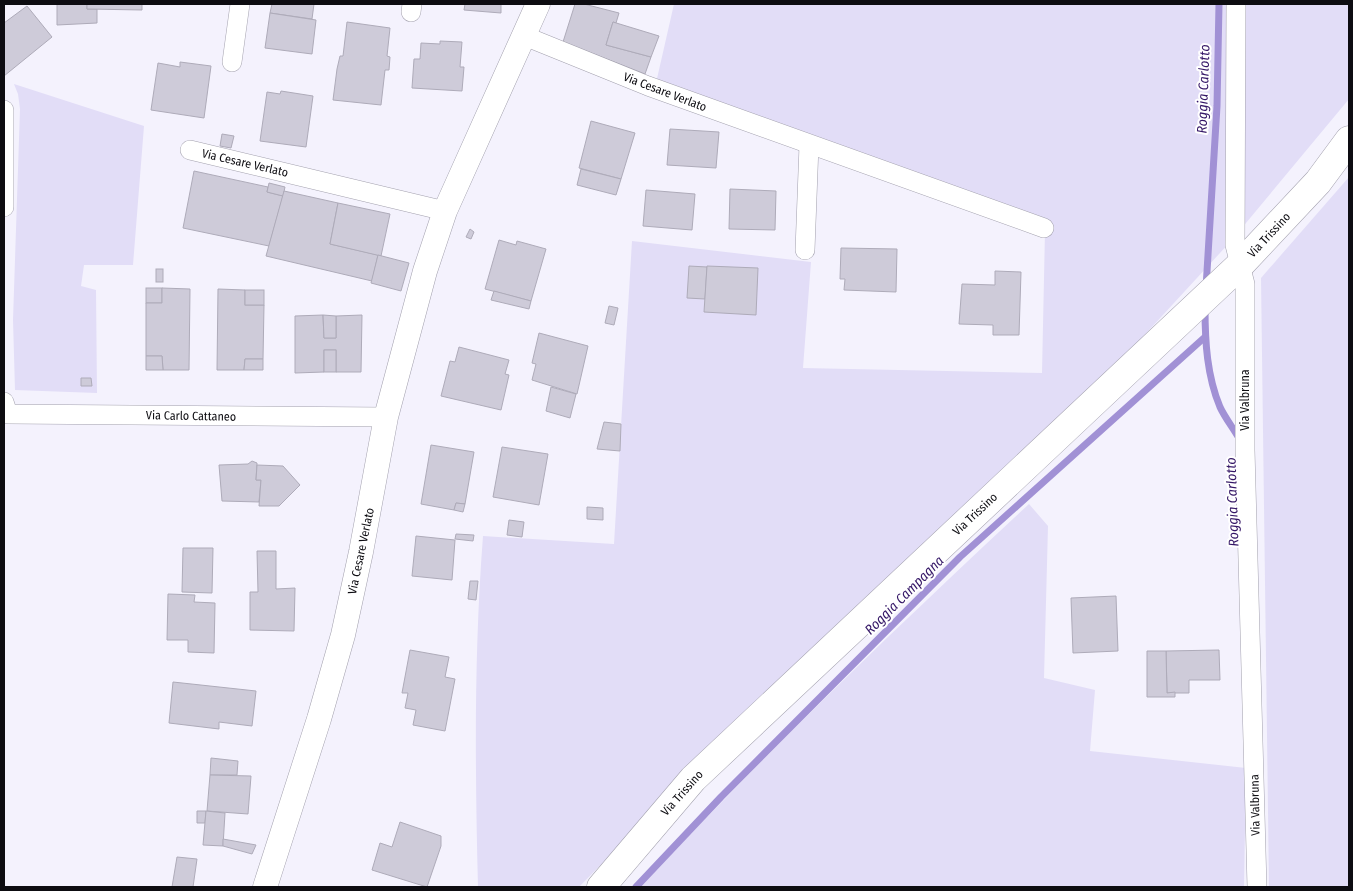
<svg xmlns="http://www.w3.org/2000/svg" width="1353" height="891" viewBox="0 0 1353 891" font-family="'Fira Sans Condensed',sans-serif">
  <rect width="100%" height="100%" fill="#f4f2fd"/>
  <g fill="#e2ddf7">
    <path d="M674 4H1349V99L1231 241 1139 341 682 782 579 887H478C475 770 474 653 483 536L614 544 632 241 811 262 803 368 1042 373 1045 231 656 83Z"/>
    <path d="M14 84 144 126 133 265H84L81 286 96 290 97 393 15 390 13 320 20 109 18 94Z"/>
    <path d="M1349 177V887H1269L1261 278Z"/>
    <path d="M1029 504 1048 526 1044 678 1095 690 1090 751 1246 768 1244 887H641C764 754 896 628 1029 504Z"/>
  </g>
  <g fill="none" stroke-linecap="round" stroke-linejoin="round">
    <g stroke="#a191d5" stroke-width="7">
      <path d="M1206 288 1217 106 1219 4"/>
      <path d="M1205 308C1205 342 1207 376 1220 407 1225 418 1234 429 1240 440"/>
      <path d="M636 887 721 797 960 557 1205 337"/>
    </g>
  </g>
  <g fill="#cecbd9" stroke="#aeabb9">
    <path d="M57 4H87V9H97V23L57 25Z"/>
    <path d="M87 4H142V10L87 9Z"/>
    <path d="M272 4H314L312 19 270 13Z"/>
    <path d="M465 4H501V13L464 10Z"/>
    <path d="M575 4H584L619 13 616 23 613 22 606 45 651 57 645 74 563 42Z"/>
    <path d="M27 6 52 37 4 76V23Z"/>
    <path d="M270 13 316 20 312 54 265 48Z"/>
    <path d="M347 22 390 28 387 56 390 57 389 70H385L381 105 333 100 337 69 340 56H343Z"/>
    <path d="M613 22 659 36 651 57 606 45Z"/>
    <path d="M440 41 462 42 460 67H464L462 91 412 88 414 59H420L421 43 440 44Z"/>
    <path d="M180 62 211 66 204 118 151 110 158 63 180 67Z"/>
    <path d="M281 91 313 96 306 147 260 141 267 92 280 94Z"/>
    <path d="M591 121 635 133 621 179 579 168Z"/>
    <path d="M670 129 719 132 716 168 667 165Z"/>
    <path d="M222 134 234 136 231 148 220 146Z"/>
    <path d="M581 169 621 179 616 195 577 185Z"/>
    <path d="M194 171 268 187 267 192 283 196 269 246 183 228Z"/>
    <path d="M269 183 285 187 283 196 267 192Z"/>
    <path d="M730 189 776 191 775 230 729 229Z"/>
    <path d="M646 190 695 194 692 230 643 226Z"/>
    <path d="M284 191 338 203 330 244 378 255 372 281 266 256Z"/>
    <path d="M338 203 390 214 381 256 330 244Z"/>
    <path d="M470 229 474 232 471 239 466 237Z"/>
    <path d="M499 240 516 245 517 241 546 249 531 301 485 289Z"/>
    <path d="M841 248 897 249 896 292 844 290 845 279H840Z"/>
    <path d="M378 255 409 263 401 291 371 283Z"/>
    <path d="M689 266 707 267 705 299 687 298Z"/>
    <path d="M707 266 758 268 756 315 704 312Z"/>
    <rect x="156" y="269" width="7" height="13"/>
    <path d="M995 271 1021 272 1019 335H993V325L959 324 962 284 995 285Z"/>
    <rect x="146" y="288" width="16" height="15"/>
    <path d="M162 288 190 289 189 370H163L162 356H146V303H162Z"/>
    <path d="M218 289 245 290V305H264L263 359H245L244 370H217Z"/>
    <rect x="245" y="290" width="19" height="15"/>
    <path d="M494 291 531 301 529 309 491 300Z"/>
    <path d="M609 306 618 308 614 325 605 323Z"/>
    <path d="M323 315 324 338H336V316L362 315 361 372H336V350H324V372L295 373V316Z"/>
    <path d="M323 315 336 316V338H324Z"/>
    <path d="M539 333 588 346 577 394 532 380 536 364 532 363Z"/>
    <path d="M459 347 509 360 505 374 509 375 501 410 441 396 450 361 455 362Z"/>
    <rect x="324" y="350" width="12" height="22"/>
    <path d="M146 356H162L163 370H146Z"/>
    <path d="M245 359H263V370H244Z"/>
    <path d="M81 378H91L92 386H81Z"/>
    <path d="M551 387 576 394 570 418 546 411Z"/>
    <path d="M604 422 621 424 620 451 597 449Z"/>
    <path d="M431 445 474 452 465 504 456 503 454 510 421 504Z"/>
    <path d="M502 447 548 454 539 505 493 497Z"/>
    <path d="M252 461 257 463 256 480H261L259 502 222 501 219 465 248 464Z"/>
    <path d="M257 465 283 466 300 485 279 506H259L261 480H256Z"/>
    <path d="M456 503 465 504 463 512 454 510Z"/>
    <path d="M587 507 603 508V520L587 519Z"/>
    <path d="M509 520 524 522 522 537 507 535Z"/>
    <path d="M456 534 474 535 473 541 455 539Z"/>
    <path d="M416 536 455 540 452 580 412 576Z"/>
    <path d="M183 548H213L212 593 182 592Z"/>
    <path d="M257 551H276V589L295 588 294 631 250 630V592H258Z"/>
    <path d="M470 581H478L476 600 468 599Z"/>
    <path d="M168 594 195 595 194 602 215 603 214 653 188 652V640H167Z"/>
    <path d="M1116 596 1118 651 1073 653 1071 598Z"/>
    <path d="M410 650 449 657 445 677 455 679 445 731 413 725 416 710 405 708 408 693H402Z"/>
    <path d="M1219 650 1220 680H1189V693H1167L1166 651Z"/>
    <path d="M1147 651H1166L1167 693 1175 692V697H1147Z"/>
    <path d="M173 682 256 691 252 726 219 722V729L169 723Z"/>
    <path d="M211 758 238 761 237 775H210Z"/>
    <path d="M210 775 251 776 248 814 207 811Z"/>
    <path d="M197 811H206L205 823H197Z"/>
    <path d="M206 811 225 813 223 846 203 845Z"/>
    <path d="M400 822 441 836V846L427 887 372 870 380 843 392 847Z"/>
    <path d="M223 839 256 845 252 854 223 846Z"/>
    <path d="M177 857 197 859 193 887H172Z"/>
  </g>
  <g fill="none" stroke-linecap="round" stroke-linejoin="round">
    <g stroke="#a3a1ae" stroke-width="20">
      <g id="minor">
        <path d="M1236 4 1235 245 1245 284V450L1257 887"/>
        <path d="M411 12 412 4"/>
        <path d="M522 35 648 86 1044 228"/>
        <path d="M232 62 240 4"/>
        <path d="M4 110V207"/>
        <path d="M190 150 445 211"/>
        <path d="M805 250 809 145"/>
        <path d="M4 402 8 414 386 417"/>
      </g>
    </g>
    <g stroke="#a3a1ae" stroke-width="25">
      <path id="tertiary" d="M265 887 319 719 343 635 361 552 386 417 425 271 445 211 538 4"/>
    </g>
    <g stroke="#a3a1ae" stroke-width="29">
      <path id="secondary" d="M601 887 693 779 1241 264 1318 182 1349 140"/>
    </g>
    <use href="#minor" stroke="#fff" stroke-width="19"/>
    <use href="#tertiary" stroke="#fff" stroke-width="24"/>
    <use href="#secondary" stroke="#fff" stroke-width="28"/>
  </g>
  <g text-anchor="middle" stroke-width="4" stroke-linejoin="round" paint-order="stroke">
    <g font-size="12" fill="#0d0c11" stroke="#fff">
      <text transform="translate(665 92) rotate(21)" y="4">Via Cesare Verlato</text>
      <text transform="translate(245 163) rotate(13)" y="4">Via Cesare Verlato</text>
      <text transform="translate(1269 235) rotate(-47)" y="4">Via Trissino</text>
      <text transform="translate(1245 400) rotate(-90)" y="4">Via Valbruna</text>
      <text transform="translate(191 416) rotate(1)" y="4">Via Carlo Cattaneo</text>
      <text transform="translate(975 514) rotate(-43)" y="4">Via Trissino</text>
      <text transform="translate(361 551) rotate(-78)" y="4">Via Cesare Verlato</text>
      <text transform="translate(682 793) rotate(-48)" y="4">Via Trissino</text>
      <text transform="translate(1255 805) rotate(-91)" y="4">Via Valbruna</text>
    </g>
    <g font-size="14" font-style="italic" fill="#341666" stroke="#fff">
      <text transform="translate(1203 89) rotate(-88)" y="5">Roggia Carlotto</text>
      <text transform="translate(1232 502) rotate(-92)" y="5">Roggia Carlotto</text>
      <text transform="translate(904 595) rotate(-45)" y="5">Roggia Campagna</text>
    </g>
  </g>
  <rect width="1353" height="891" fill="none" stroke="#0d0c11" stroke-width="10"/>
</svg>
